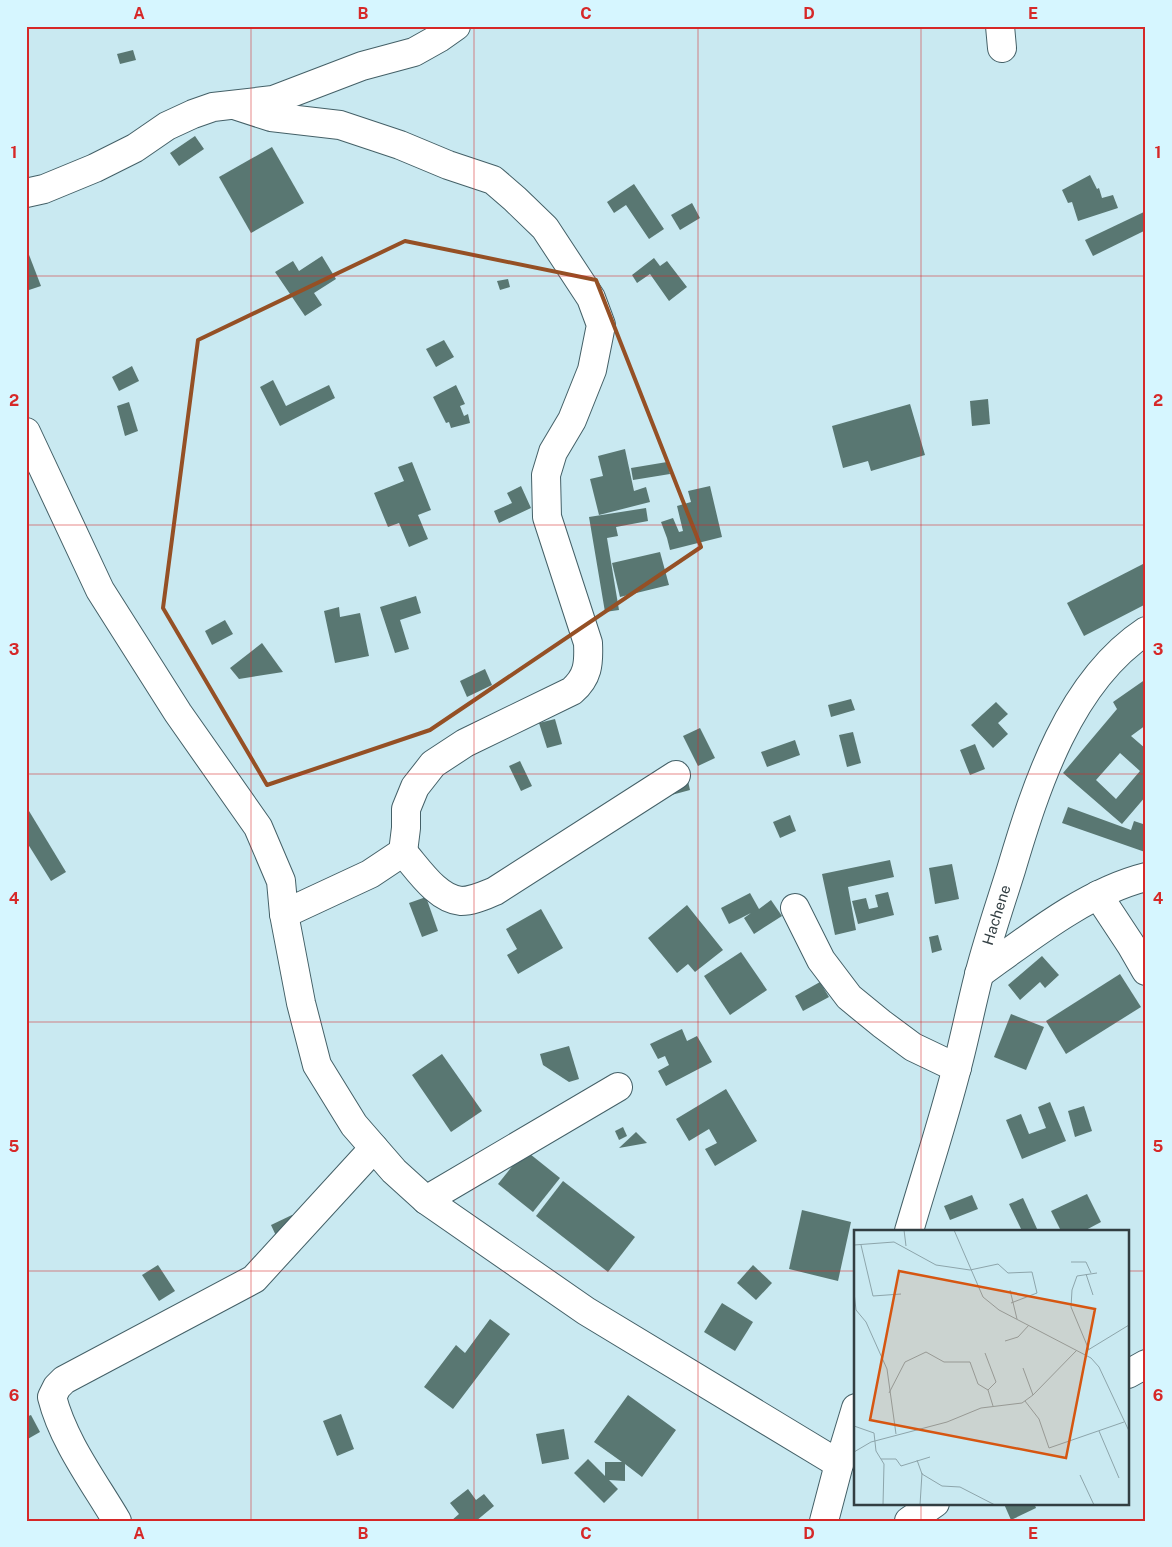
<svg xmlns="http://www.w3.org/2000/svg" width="1172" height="1547" viewBox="0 0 1172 1547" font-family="'Public Sans',sans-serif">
  <rect width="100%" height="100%" fill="#c9e9f1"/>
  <g fill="#597772" fill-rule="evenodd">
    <path d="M133 50 136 60 120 64 117 54Z"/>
    <path d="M195 136 204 149 179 166 170 153Z"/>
    <path d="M272 147 304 203 251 233 219 177Z"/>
    <path d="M1090 175 1097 189 1099 188 1102 198 1113 195 1118 208 1078 221 1072 202 1068 203 1062 190Z"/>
    <path d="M634 184 664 229 649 239 626 205 614 213 607 202Z"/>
    <path d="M692 203 700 218 680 230 671 215Z"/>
    <path d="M1146 211V230L1093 256 1085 240Z"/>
    <path d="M26 247 41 286 26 291Z"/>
    <path d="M322 256 336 279 314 293 322 305 305 316 275 272 293 261 299 271Z"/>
    <path d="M654 258 660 266 667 261 687 287 669 301 650 274 637 283 632 275Z"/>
    <path d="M508 279 510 287 500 290 497 281Z"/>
    <path d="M444 340 454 357 436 367 426 349Z"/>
    <path d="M132 366 139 381 119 391 112 377Z"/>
    <path d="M273 380 286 406 329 385 335 398 280 426 260 387Z"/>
    <path d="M456 385 465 404 460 406 464 416 468 414 470 423 451 428 449 422 446 423 433 397Z"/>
    <path d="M988 399 990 424 972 426 970 401Z"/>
    <path d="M129 402 138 431 125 436 117 406Z"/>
    <path d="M910 404 925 455 871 471 868 461 843 468 832 426Z"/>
    <path d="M625 449 634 491 646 487 650 502 599 515 590 479 603 476 598 456Z"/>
    <path d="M412 462 431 510 418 515 428 539 409 547 399 523 388 527 374 493 404 481 398 467Z"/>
    <path d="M667 462 670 474 633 480 631 468Z"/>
    <path d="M521 486 531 508 499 523 494 511 512 503 507 493Z"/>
    <path d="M710 486 722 537 670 550 667 538 661 522 673 518 679 532 683 531 677 506 691 502 688 491Z"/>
    <path d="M646 508 648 521 616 527 618 536 607 538 619 610 605 612 589 517Z"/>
    <path d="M660 552 669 585 620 597 612 563Z"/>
    <path d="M1143 564 1146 569V604L1084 636 1067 603Z"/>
    <path d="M416 596 421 613 400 620 409 649 395 653 380 607Z"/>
    <path d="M339 607 340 617 360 613 369 656 335 663 324 611Z"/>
    <path d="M225 620 233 634 212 645 205 631Z"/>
    <path d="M262 643 283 672 239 679 230 668Z"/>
    <path d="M485 669 492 685 467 697 460 681Z"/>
    <path d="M1146 679V725L1131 736 1146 749V796L1122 824 1063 773 1117 709 1113 702ZM1120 753 1140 771 1116 799 1096 780Z"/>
    <path d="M851 699 855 710 831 717 828 705Z"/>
    <path d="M996 702 1008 714 998 723 1008 734 993 748 971 725Z"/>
    <path d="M555 719 562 744 547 748 539 723Z"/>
    <path d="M700 728 715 758 698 766 683 736Z"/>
    <path d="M853 732 861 763 847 767 839 735Z"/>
    <path d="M795 740 800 755 767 767 761 752Z"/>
    <path d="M975 744 985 769 970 775 960 750Z"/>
    <path d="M520 761 532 786 521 791 509 766Z"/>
    <path d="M688 781 690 790 664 797Z"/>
    <path d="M1068 807 1131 830 1134 821 1146 825 1145 852 1062 823Z"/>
    <path d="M29 811 66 872 51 881 26 841V812Z"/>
    <path d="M790 815 796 831 780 838 773 822Z"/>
    <path d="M890 860 894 877 848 887 856 930 835 935 822 874Z"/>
    <path d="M952 864 959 899 935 904 929 868Z"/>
    <path d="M888 892 894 915 858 924 852 901 866 898 869 909 878 907 875 895Z"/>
    <path d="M750 893 759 909 771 900 782 916 754 934 744 918 751 913 729 924 721 908Z"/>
    <path d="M426 897 438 931 422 937 409 903Z"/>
    <path d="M687 905 723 950 695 972 688 964 677 973 648 938Z"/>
    <path d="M541 909 563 948 518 974 507 955 517 949 506 929Z"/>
    <path d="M938 935 942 950 932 953 929 937Z"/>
    <path d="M741 952 767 990 730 1015 704 976Z"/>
    <path d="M1042 956 1059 975 1045 988 1040 982 1020 1000 1008 985Z"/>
    <path d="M1120 974 1141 1007 1066 1054 1046 1021Z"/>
    <path d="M820 982 829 997 803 1011 795 996Z"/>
    <path d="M1011 1014 1044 1027 1026 1070 994 1057Z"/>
    <path d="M682 1029 687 1041 697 1036 712 1062 666 1086 658 1071 669 1065 665 1056 658 1059 650 1044Z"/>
    <path d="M569 1046 579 1079 569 1082 543 1065 540 1054Z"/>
    <path d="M442 1054 482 1111 451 1132 412 1075Z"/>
    <path d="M726 1089 757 1141 715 1166 705 1149 717 1143 709 1129 689 1141 676 1119Z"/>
    <path d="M1050 1102 1066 1141 1022 1159 1006 1120 1021 1114 1029 1134 1046 1128 1038 1107Z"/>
    <path d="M1084 1106 1092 1131 1075 1137 1068 1111Z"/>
    <path d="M623 1127 627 1136 619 1140 615 1131Z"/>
    <path d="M636 1132 647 1143 619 1148Z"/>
    <path d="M525 1150 560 1178 533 1212 498 1184Z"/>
    <path d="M563 1181 635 1237 608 1272 536 1216Z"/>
    <path d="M1087 1194 1101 1222 1084 1231H1061L1051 1211Z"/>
    <path d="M972 1195 978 1209 950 1220 944 1206Z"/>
    <path d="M1023 1198 1038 1231H1022L1009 1204Z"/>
    <path d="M802 1210 851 1222 838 1281 789 1269Z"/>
    <path d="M292 1215 299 1229 278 1240 271 1225Z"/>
    <path d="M158 1265 175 1291 159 1301 142 1275Z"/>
    <path d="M753 1265 772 1283 756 1300 737 1283Z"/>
    <path d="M722 1303 753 1322 735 1351 704 1332Z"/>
    <path d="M490 1319 510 1334 453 1409 424 1387 456 1345 465 1353Z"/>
    <path d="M628 1395 676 1430 642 1477 625 1464V1481L609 1480 618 1489 604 1503 574 1473 588 1459 605 1476V1462H622L594 1442Z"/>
    <path d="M341 1414 354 1449 337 1456 323 1421Z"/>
    <path d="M31 1415 40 1432 26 1440V1417Z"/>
    <path d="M564 1429 569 1459 542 1464 536 1434Z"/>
    <path d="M468 1489 476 1500 484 1494 494 1506 476 1521H451L459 1514 450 1503Z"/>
    <path d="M1006 1503H1034L1036 1508 1011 1520 1004 1504Z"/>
  </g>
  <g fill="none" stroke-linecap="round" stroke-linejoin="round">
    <g stroke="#446067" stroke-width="30">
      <g id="minor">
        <path d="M1000 26 1002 48"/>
        <path d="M234 105 271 117 340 125 400 145 448 165 493 180 515 199 545 228 591 298 601 325 592 370 572 420 553 452 546 475 547 517 588 643C589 664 588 677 572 691L465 743 433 764 415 787 406 809V828L403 852 370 874 284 914"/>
        <path d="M26 193 44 189 95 168 135 148 167 126 193 114 213 107 273 100 362 66 414 52 439 38 456 26"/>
        <path d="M26 432 100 590 178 713 258 827 281 881 284 914 301 1003 317 1065 354 1125 394 1171 426 1200 586 1311 839 1464"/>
        <path d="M403 852C418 869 437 899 461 901 473 901 485 895 495 891L676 775"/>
        <path d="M1098 895 1131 945 1146 971"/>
        <path d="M795 908 821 960 849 997 882 1024 913 1047 957 1068"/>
        <path d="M979 974C1029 938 1086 892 1146 877"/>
        <path d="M426 1200 618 1087"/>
        <path id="s1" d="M909 1231C925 1176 943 1122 957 1067 965 1037 971 1006 979 975 988 940 1000 905 1011 870 1036 786 1069 682 1146 631"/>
        <path d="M1128 1374 1146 1364"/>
        <path d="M117 1521C94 1482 63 1441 52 1397L57 1387 64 1380 254 1279 374 1148"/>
        <path d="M824 1521 839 1464 856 1408"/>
        <path d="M909 1521 935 1503"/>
      </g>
    </g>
    <use href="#minor" stroke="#fff" stroke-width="28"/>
  </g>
  <path fill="none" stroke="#955025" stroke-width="4" stroke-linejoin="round" d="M405 241 596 280 701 547 430 730 267 785 163 608 198 340Z"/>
  <path fill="none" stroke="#d62828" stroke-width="1" stroke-opacity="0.55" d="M251 26V1521M474 26V1521M698 26V1521M921 26V1231M26 276H1146M26 525H1146M26 774H1146M26 1022H1146M26 1271H856M1128 1271H1146M921 1503V1521"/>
  <g text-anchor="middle" stroke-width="5" stroke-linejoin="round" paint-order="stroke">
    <g font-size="15" fill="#323e42" stroke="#d6f6ff">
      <text dy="5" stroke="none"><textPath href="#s1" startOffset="328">Hachene</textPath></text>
    </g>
  </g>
  <g transform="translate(854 1230)">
    <rect width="275" height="275" fill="#c9e9f1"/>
    <path fill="none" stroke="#8da5ab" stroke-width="1" d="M50 0 52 16M100 0 129 67 145 80 237 128 245 137 275 201M0 15 40 12 82 35 116 40M7 15 19 66 47 64M217 32H232L237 43M116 40 144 34 154 43 178 42 183 63 157 73M232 44 239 65M156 60 163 89M0 62 2 80 12 92 33 139 42 204M151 111 164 107 175 95M234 120 275 95M235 120 217 77 218 60 223 46 243 43M131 123 142 152 134 160M169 138 179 165M35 163 51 132 72 122 90 132H116L124 154 134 160 139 176M171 171 185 189 195 218 270 192M0 196 20 203 22 221 30 234 29 275M245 201 265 248M0 222 17 212 93 192 127 178 168 173 179 165 223 120M27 229H42L47 236 76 227M63 230 68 244 88 256 106 257 141 275M226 245 240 275M66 275 68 243"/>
    <path fill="#d65611" fill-opacity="0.15" stroke="#d65611" stroke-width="2.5" d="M45 41 241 79 212 228 16 190Z"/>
    <rect width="275" height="275" fill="none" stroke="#323e42" stroke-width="2.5"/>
  </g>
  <rect width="1172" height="1547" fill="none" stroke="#d6f6ff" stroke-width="55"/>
  <rect x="28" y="28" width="1116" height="1492" fill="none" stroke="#d62828" stroke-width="2"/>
  <g font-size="16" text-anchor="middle" font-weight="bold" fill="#d62828">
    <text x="139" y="19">A</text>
    <text x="363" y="19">B</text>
    <text x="586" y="19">C</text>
    <text x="809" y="19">D</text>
    <text x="1033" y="19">E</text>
    <text x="14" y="158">1</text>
    <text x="1158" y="158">1</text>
    <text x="14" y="406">2</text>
    <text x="1158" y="406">2</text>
    <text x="14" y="655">3</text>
    <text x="1158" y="655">3</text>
    <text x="14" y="904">4</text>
    <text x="1158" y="904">4</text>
    <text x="14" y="1152">5</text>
    <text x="1158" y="1152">5</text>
    <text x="14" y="1401">6</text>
    <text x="1158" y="1401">6</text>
    <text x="139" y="1539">A</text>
    <text x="363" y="1539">B</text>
    <text x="586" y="1539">C</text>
    <text x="809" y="1539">D</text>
    <text x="1033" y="1539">E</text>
  </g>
</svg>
